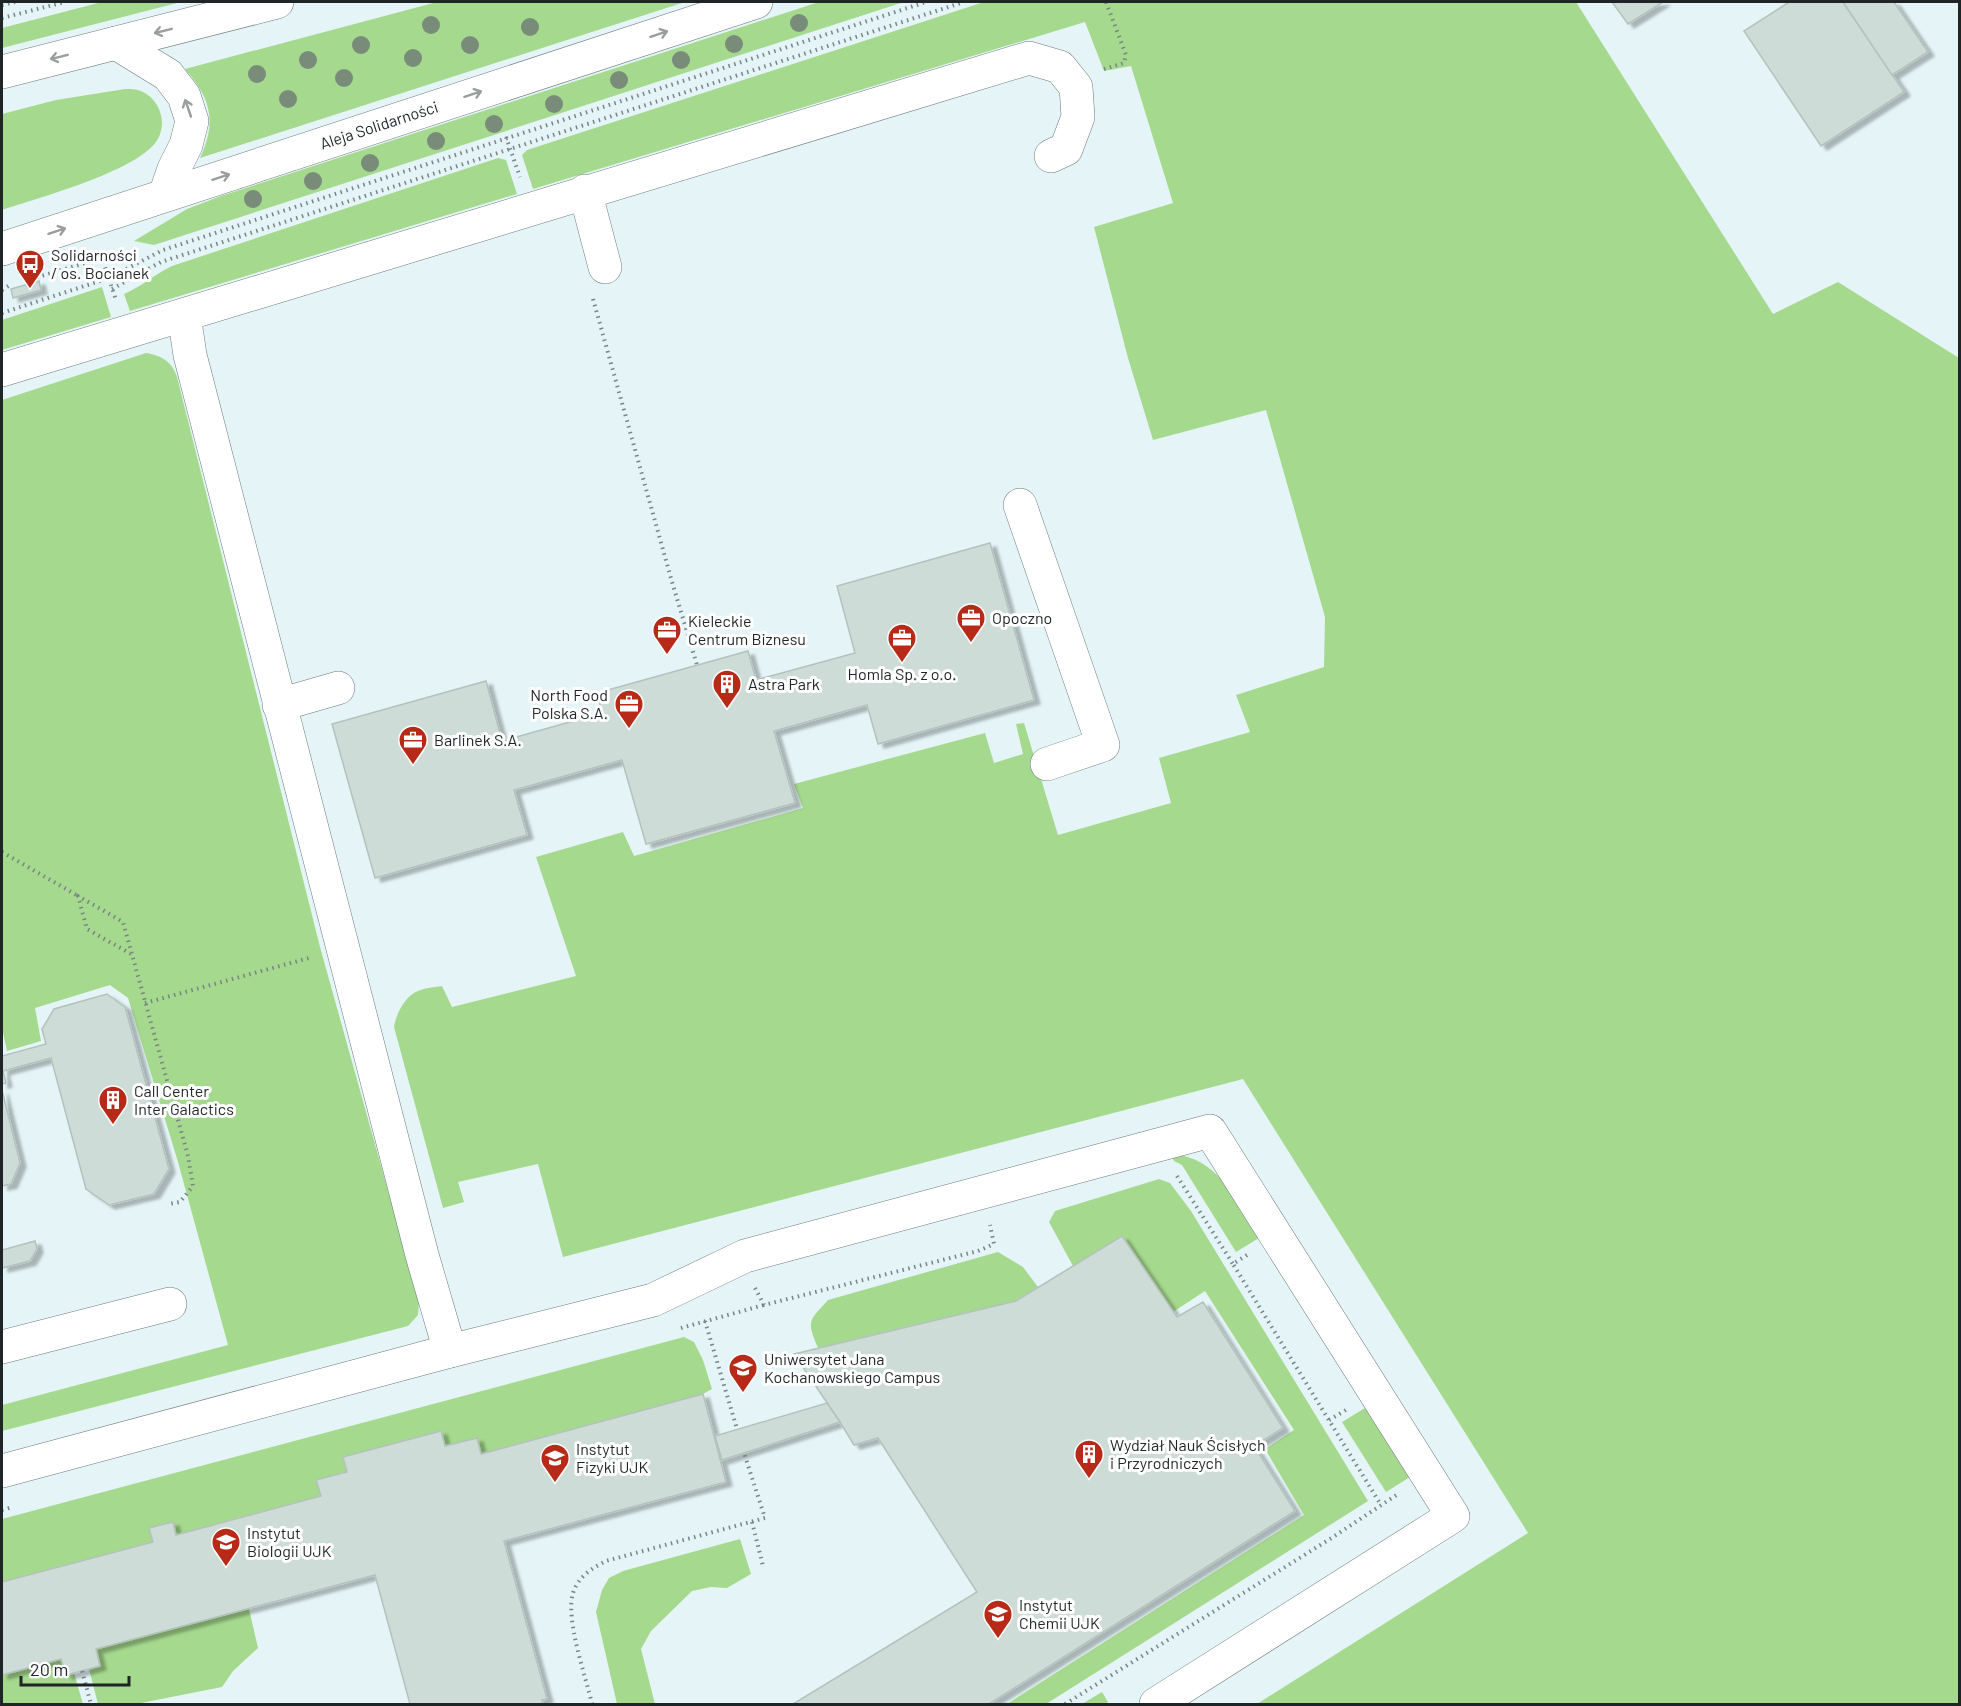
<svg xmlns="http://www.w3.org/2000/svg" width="1961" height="1706" viewBox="0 0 1961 1706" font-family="Barlow,sans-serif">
  <defs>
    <filter id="shadow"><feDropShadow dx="6" dy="4" stdDeviation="1.5" flood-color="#0004"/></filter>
  </defs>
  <rect width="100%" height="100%" fill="#e5f5f7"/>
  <g fill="#a5d98d">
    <path d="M102 2H181L2 48V28Z"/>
    <path d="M437 2H685L200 158C217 122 211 98 185 69Z"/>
    <path d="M819 2H904L154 245 134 241 187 209 221 196Z"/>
    <path d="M984 2H1576L1773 314 1838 282 1959 358V1704H1257L1528 1533 1243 1079 563 1257 538 1164 458 1182 464 1202 443 1208 394 1027C396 1014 405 996 418 991 425 988 435 987 442 986L452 1007 576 976 536 857 623 832 634 856 803 808 794 784 985 733 994 763 1023 754 1016 724 1024 723 1058 835 1171 803 1159 758 1250 732 1236 695 1324 667 1325 617 1266 410 1153 440 1128 358 1094 227 1173 203 1131 66 1104 71 1085 22 533 189 522 155 527 150Z"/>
    <path d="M125 89C129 89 135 89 138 90 160 97 169 124 156 142 134 172 38 198 2 210V114L56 100Z"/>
    <path d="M498 158 506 160 517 194 130 311 124 294C141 287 155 274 172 266Z"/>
    <path d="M102 287 111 317 2 350V320Z"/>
    <path d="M146 353C163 356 172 362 177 377L320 947 419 1302 418 1315 408 1326 2 1431V1405L228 1345 178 1162 128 998 110 985 35 1008 41 1041 7 1051 2 1028V400Z"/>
    <path d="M1180 1155C1222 1163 1239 1205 1259 1238L1236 1252 1182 1165 1174 1161 1172 1157Z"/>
    <path d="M1159 1179 1170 1183 1191 1211 1368 1501 1046 1704H1007L1304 1515 1265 1449 1294 1430 1205 1291 1173 1312 1122 1236 1073 1266 1049 1222 1055 1211Z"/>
    <path d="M998 1252 1023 1267 1038 1287 1016 1301 818 1348C806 1320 809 1321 828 1300Z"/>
    <path d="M684 1337 694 1342 703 1360 712 1389 703 1394 481 1454 477 1438 445 1446 441 1431 343 1457 347 1472 316 1480 321 1496 176 1535 172 1522 149 1528 153 1542 2 1582V1519Z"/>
    <path d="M1365 1408 1410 1477 1386 1492 1342 1422Z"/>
    <path d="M740 1539 751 1574 727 1588 711 1587 692 1591 651 1631 641 1649 655 1704H617L596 1612 602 1590 609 1578 623 1571Z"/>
    <path d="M249 1609 258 1648 233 1671 222 1687 136 1704H98L89 1669 100 1666 96 1649Z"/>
    <path d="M61 1659 66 1675 74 1673 83 1704H2V1675Z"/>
    <path d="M1102 1692 1108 1702 1105 1704H1082Z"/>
  </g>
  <g fill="#cedcd7" stroke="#b4c2bd" stroke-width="1.5" filter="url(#shadow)">
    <path d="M1612 2H1663L1628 24Z"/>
    <path d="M1789 2H1843L1904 92 1821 146 1744 31Z"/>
    <path d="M1843 2H1894L1928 52 1892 75Z"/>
    <path d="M39 281 41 290 13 298 11 289Z"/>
    <path d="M990 543 1034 700 878 744 867 705 774 731 795 803 646 844 622 760 514 790 527 835 375 878 332 724 486 681 502 741 602 713 597 693 748 651 756 680 855 653 837 586Z"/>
    <path d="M107 994 125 1007 169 1169 154 1194 109 1205 86 1189 51 1058 3 1071 6 1083 2 1084V1056L46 1044 42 1029 54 1009Z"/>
    <path d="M2 1090 20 1163 11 1184 2 1186Z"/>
    <path d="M1122 1236 1177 1317 1203 1302 1283 1428 1254 1446 1295 1511 989 1704H793L977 1592 878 1438 854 1445 840 1422 794 1354 1016 1301Z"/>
    <path d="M35 1241 37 1249 30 1261 2 1268V1250Z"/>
    <path d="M703 1394 726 1482 504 1541 547 1699 542 1700 543 1704H410L375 1575 96 1649 100 1666 89 1669 66 1675 61 1659 2 1675V1582L153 1542 149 1528 173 1522 176 1535 321 1496 316 1480 347 1472 343 1457 441 1431 445 1446 477 1438 481 1454Z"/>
    <path d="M827 1403 840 1422 722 1460 715 1436Z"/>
  </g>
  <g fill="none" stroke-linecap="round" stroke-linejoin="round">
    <g stroke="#6d7a7c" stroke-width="34">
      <g id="minor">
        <path d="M585 191 605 267"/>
        <path d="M184 315 190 355 422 1255 450 1351"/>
        <path d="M2 370 1029 58 1060 67 1076 87 1078 117 1066 149 1051 156"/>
        <path d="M1020 505 1103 745 1047 764"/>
        <path d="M279 705 338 688"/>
        <path d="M2 1347 170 1304"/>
        <path d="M2 1471 450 1351 653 1300 745 1256 1210 1131 1453 1516 1156 1704"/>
      </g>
    </g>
    <g stroke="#6d7a7c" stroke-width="34">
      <g id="major">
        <path d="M116 43 168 75 184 96 192 121 186 145 174 169 165 195"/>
        <path d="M2 72 277 2"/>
        <path d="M2 249 756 2"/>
      </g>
    </g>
    <g stroke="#7a8486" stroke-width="4" stroke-dasharray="1.5 4.5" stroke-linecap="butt">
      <path d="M2 5 15 2"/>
      <path d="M2 18 65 2"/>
      <path d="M1104 69 1124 63 1126 55 1106 2"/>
      <path d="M506 137 520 177"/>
      <path d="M31 279 102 258 116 300"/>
      <path d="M112 289 161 262 964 2"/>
      <path d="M2 290 10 285"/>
      <path d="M593 299 672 582 697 665"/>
      <path d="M2 313 109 278 163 250 926 2"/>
      <path d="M2 852 78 896"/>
      <path d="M131 954 87 929 78 896 123 922 188 1156 193 1186 180 1202 169 1204"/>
      <path d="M145 1003 309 958"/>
      <path d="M1177 1176 1233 1264"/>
      <path d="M1247 1255 1233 1264 1381 1505"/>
      <path d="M755 1288 764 1305 978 1251 994 1244 990 1225"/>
      <path d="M705 1321 737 1429"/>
      <path d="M681 1328 764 1305"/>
      <path d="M1329 1420 1346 1410"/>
      <path d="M2 1510 13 1507"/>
      <path d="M752 1522 763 1566"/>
      <path d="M82 1671 91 1704"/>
      <path d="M592 1704C586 1677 565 1619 573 1593 578 1577 592 1568 606 1561L765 1518 744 1453"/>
      <path d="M1065 1704 1330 1539 1398 1494"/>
    </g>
    <use href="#minor" stroke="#fff" stroke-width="33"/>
    <use href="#major" stroke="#fff" stroke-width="33"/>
  </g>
  <g fill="#798c7a">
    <circle cx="799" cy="23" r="9"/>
    <circle cx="431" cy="25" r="9"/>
    <circle cx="530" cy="27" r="9"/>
    <circle cx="734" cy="44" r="9"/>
    <circle cx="361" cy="45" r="9"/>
    <circle cx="470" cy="45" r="9"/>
    <circle cx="413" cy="58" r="9"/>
    <circle cx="308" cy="60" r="9"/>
    <circle cx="681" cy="60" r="9"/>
    <circle cx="257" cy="74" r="9"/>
    <circle cx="344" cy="78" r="9"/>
    <circle cx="619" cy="80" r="9"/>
    <circle cx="288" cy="99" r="9"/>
    <circle cx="554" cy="104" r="9"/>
    <circle cx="494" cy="124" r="9"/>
    <circle cx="436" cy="141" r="9"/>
    <circle cx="370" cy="163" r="9"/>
    <circle cx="313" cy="181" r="9"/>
    <circle cx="253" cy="199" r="9"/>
  </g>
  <defs><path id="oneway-shaft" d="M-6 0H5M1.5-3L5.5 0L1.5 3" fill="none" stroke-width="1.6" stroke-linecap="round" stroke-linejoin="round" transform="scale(1.5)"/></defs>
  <g stroke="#9a9d9d">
    <use href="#oneway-shaft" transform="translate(163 31) rotate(166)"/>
    <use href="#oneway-shaft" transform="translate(659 34) rotate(-18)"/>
    <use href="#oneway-shaft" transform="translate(59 57) rotate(166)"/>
    <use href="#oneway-shaft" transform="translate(473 94) rotate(-18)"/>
    <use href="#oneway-shaft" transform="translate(188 108) rotate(-109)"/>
    <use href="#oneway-shaft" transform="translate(221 177) rotate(-18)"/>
    <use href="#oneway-shaft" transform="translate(57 231) rotate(-18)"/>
  </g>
  <defs>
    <g id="bus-pin" transform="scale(1.5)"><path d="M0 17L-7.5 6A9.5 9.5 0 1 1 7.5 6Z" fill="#b72a17" stroke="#fefefe"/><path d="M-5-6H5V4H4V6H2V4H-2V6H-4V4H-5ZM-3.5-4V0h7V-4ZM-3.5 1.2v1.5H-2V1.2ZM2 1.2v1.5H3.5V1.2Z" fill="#fff"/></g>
    <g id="office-pin" transform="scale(1.5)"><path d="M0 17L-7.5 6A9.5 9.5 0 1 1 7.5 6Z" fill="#b72a17" stroke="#fefefe"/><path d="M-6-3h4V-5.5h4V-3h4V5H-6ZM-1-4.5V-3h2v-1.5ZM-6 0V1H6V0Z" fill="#fff"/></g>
    <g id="building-pin" transform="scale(1.5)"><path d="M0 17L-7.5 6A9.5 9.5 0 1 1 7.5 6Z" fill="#b72a17" stroke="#fefefe"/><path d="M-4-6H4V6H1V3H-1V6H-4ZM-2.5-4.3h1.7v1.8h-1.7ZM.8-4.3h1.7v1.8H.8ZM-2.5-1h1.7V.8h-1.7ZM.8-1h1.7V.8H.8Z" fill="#fff"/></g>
    <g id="university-pin" transform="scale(1.5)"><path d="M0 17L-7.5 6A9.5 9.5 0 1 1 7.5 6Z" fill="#b72a17" stroke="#fefefe"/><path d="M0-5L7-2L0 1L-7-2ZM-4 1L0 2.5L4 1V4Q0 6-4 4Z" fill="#fff"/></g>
  </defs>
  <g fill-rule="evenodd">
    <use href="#bus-pin" x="30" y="264"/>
    <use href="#office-pin" x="971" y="618"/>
    <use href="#office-pin" x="667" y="630"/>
    <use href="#office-pin" x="902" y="638"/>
    <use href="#building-pin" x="727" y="684"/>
    <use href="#office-pin" x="629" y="704"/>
    <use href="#office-pin" x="413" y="740"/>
    <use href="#building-pin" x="113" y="1100"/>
    <use href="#university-pin" x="743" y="1368"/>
    <use href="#building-pin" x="1089" y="1454"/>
    <use href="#university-pin" x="555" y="1458"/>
    <use href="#university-pin" x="226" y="1542"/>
    <use href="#university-pin" x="998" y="1614"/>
  </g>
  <g text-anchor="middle" stroke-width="6" stroke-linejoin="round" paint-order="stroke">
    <g font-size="16" fill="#1f2526" stroke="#fefefe">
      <text transform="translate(379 125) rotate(-18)" y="6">Aleja Solidarności</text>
    </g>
    <g font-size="16" fill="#1f2526" stroke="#fefefe" text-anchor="start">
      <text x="51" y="261">Solidarności<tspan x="51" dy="18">/ os. Bocianek</tspan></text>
      <text x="992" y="624">Opoczno</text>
      <text x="688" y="627">Kieleckie<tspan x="688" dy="18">Centrum Biznesu</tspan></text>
      <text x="902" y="680" text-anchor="middle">Homla Sp. z o.o.</text>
      <text x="748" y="690">Astra Park</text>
      <text x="608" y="701" text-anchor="end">North Food<tspan x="608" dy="18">Polska S.A.</tspan></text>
      <text x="434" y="746">Barlinek S.A.</text>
      <text x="134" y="1097">Call Center<tspan x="134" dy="18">Inter Galactics</tspan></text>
      <text x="764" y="1365">Uniwersytet Jana<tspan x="764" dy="18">Kochanowskiego Campus</tspan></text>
      <text x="1110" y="1451">Wydział Nauk Ścisłych<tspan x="1110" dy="18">i Przyrodniczych</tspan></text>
      <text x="576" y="1455">Instytut<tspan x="576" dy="18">Fizyki UJK</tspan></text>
      <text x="247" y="1539">Instytut<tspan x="247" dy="18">Biologii UJK</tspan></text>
      <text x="1019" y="1611">Instytut<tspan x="1019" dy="18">Chemii UJK</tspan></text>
    </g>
  </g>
  <rect width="1961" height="1706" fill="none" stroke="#1f2526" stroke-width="6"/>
  <path d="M21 1676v9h108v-9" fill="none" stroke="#1f2526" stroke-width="3"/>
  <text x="30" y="1676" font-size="18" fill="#1f2526" stroke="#fefefe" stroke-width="4.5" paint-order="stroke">20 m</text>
</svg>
